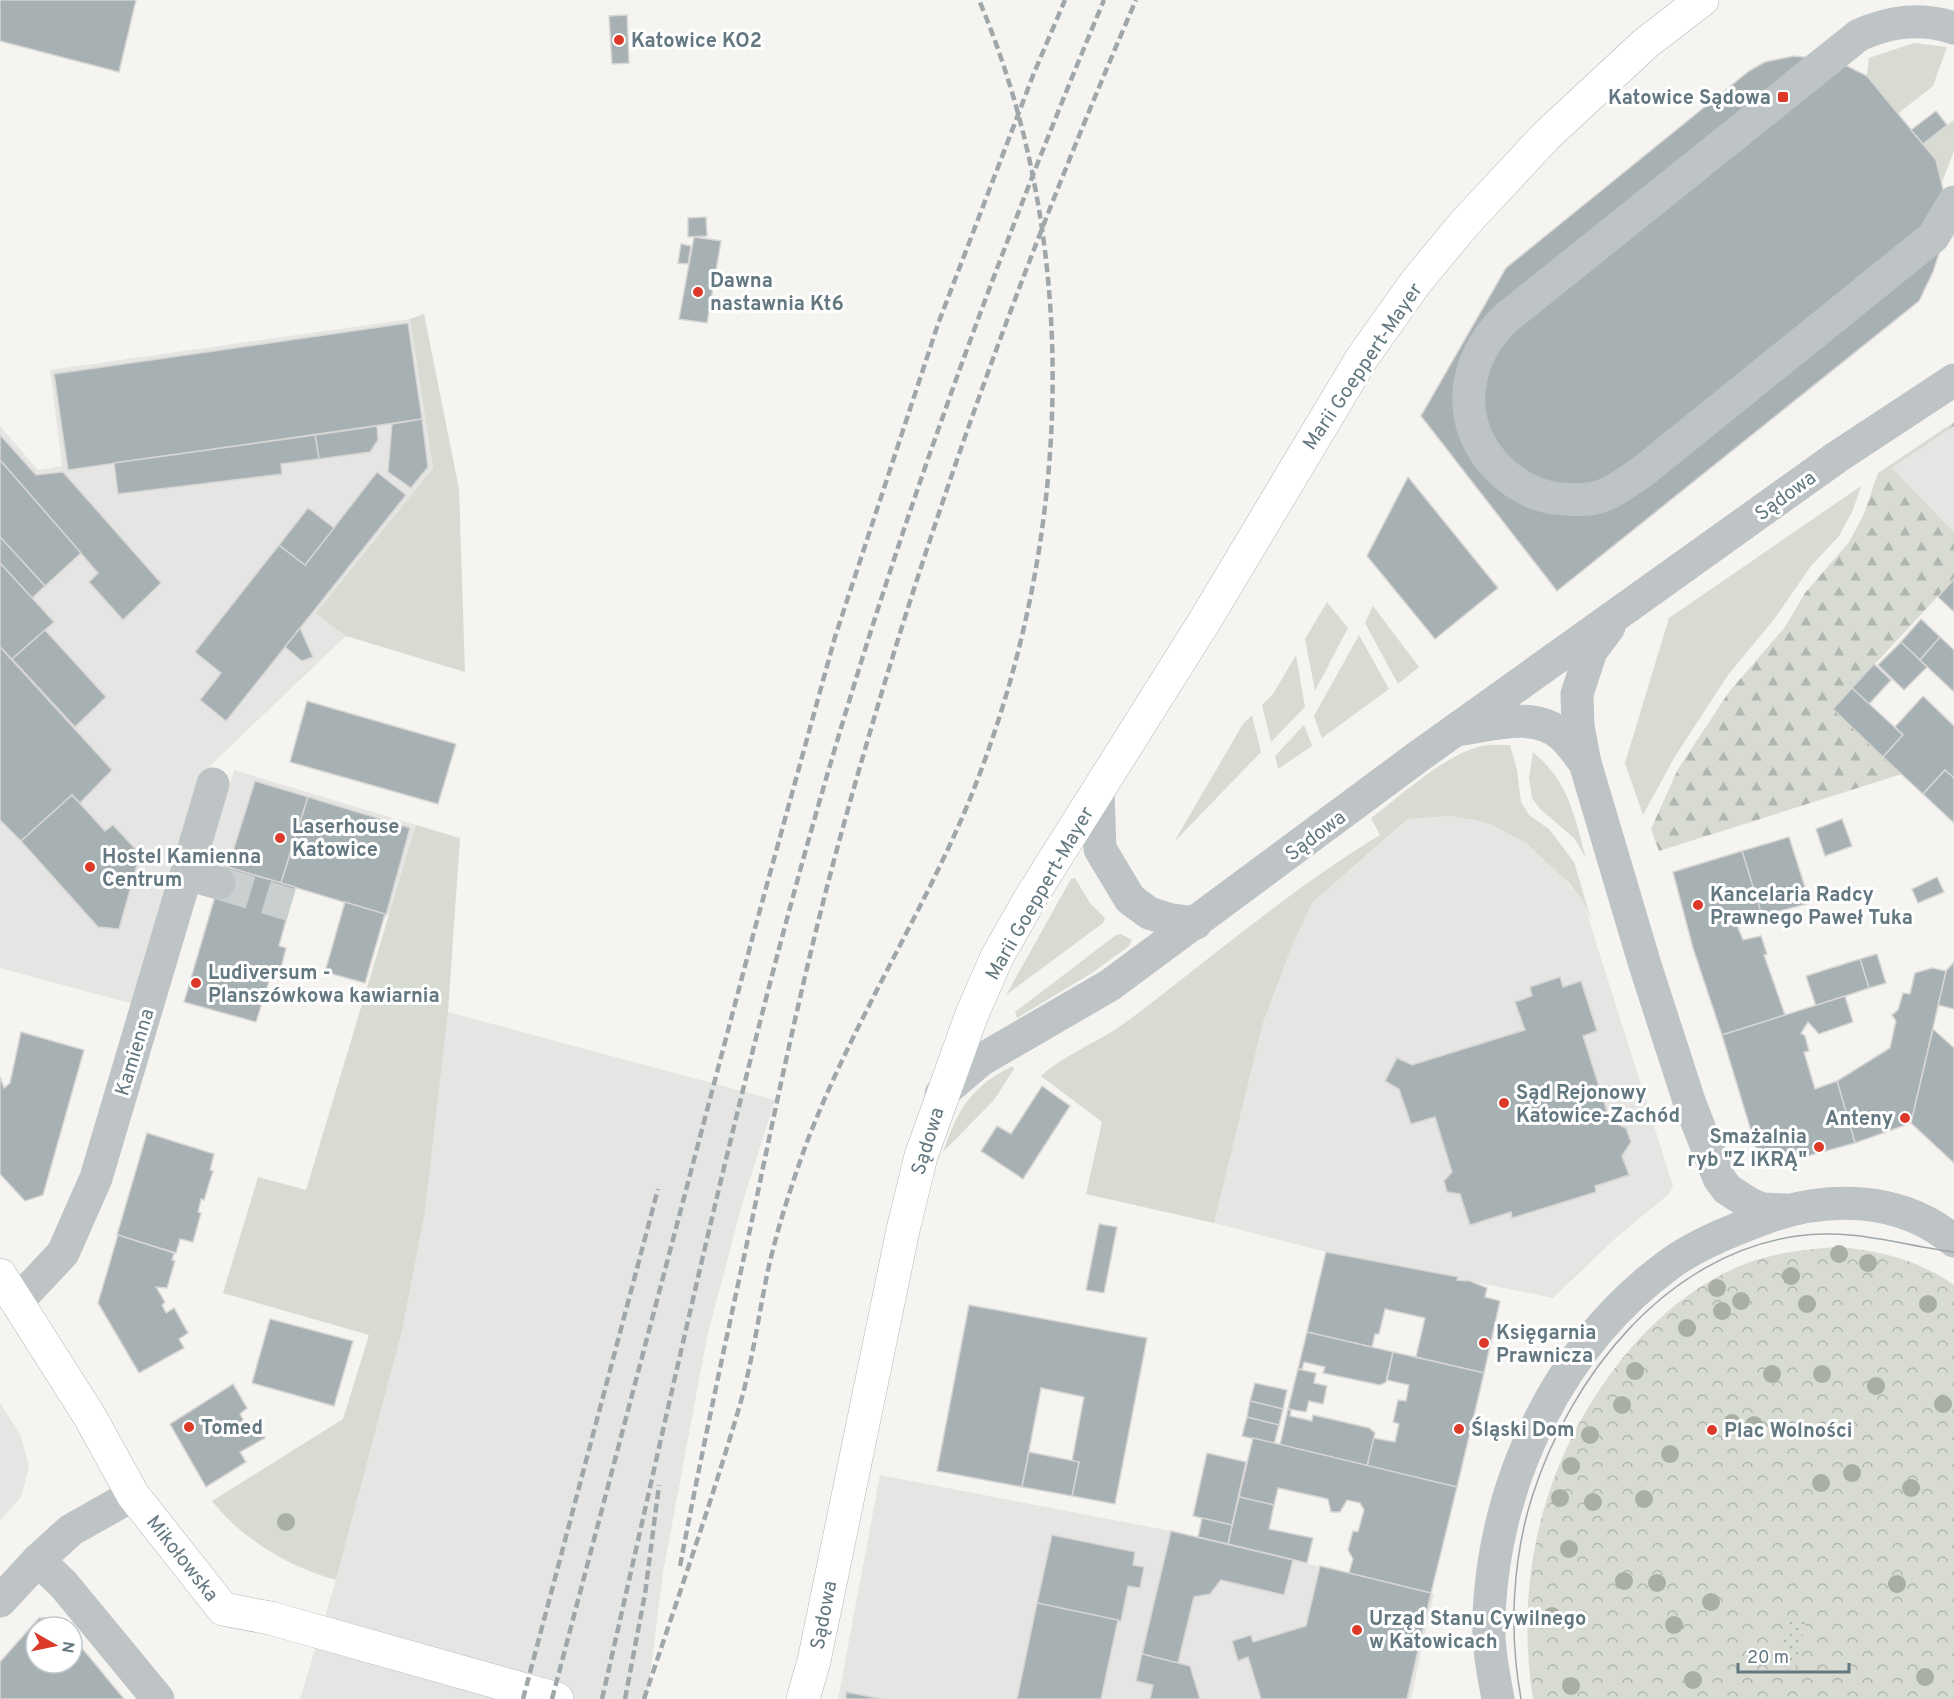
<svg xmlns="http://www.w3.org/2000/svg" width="1954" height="1699" viewBox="0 0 1954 1699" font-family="Overpass,sans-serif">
  <defs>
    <pattern id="forest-firs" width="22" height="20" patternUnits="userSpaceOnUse" patternTransform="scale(1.5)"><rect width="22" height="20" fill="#d7dbd2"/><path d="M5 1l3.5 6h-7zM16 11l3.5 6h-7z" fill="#b2b6b0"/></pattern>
    <pattern id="park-crowns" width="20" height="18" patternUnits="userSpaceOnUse" patternTransform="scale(1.5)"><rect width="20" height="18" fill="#d7dbd2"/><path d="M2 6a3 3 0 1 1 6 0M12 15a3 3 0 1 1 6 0" fill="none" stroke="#b2b6b0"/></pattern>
    <pattern id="garden-dots" width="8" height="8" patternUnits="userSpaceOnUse" patternTransform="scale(1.5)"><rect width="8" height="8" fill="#d7dbd2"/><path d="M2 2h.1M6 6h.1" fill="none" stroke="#b2b6b0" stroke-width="1.8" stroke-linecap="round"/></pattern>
  </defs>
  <rect width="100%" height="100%" fill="#f5f4f1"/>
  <g fill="#e5e6e4">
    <path d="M410 319 433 468 317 613 346 636 213 763 196 784 133 1004 0 968V426L38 470 62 466 50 370Z"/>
    <path d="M1954 425V532L1892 468Z"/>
    <path d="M234 770 416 825 390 915 208 859Z"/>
    <path d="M1450 816 1490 824 1526 843 1556 869 1583 901 1673 1186 1669 1194 1618 1236 1553 1298 1326 1252 1214 1223 1263 1023 1292 946 1312 903 1409 819Z"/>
    <path d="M448 1012 775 1100 743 1201 707 1337 663 1573 647 1699H300L336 1580 402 1331 425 1212Z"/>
    <path d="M0 1403 21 1436 29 1467 21 1497 0 1521Z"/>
    <path d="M880 1475 1171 1531 1434 1594 1411 1699H838Z"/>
  </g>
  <g fill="#d7dbd2">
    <path d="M1914 43 1947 47 1933 86 1858 145 1869 58Z"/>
    <path d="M1954 120V151L1942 182 1936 160 1923 144Z"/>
    <path d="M424 314 459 489 465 672 346 636 316 613 433 468 410 319Z"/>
    <path d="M1861 486 1853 510 1839 536 1811 566 1775 618 1728 675 1674 758 1643 815 1625 763 1669 618Z"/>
    <path d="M1327 602 1348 628 1315 691 1305 639Z"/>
    <path d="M1373 606 1419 667 1398 684 1365 623Z"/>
    <path d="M1359 635 1389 689 1322 738 1314 716Z"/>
    <path d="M1296 655 1305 707 1271 742 1262 705 1273 694Z"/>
    <path d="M1252 715 1261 752 1174 842 1243 724Z"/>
    <path d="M1304 725 1312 746 1278 769 1275 756Z"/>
    <path d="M1510 745 1517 770 1521 802 1529 815 1549 829 1574 862 1592 923 1583 901 1569 883 1526 843 1490 824 1472 820 1450 816 1408 819 1312 903 1292 946 1263 1023 1214 1223 1086 1194 1102 1122 1041 1076C1067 1053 1101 1041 1129 1020 1212 957 1291 889 1380 835L1371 818C1401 796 1445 754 1482 746 1491 744 1501 745 1510 745Z"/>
    <path d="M1533 752C1569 782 1574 815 1586 858L1574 838 1540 809 1532 798 1529 778Z"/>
    <path d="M416 825 460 838 448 1012 425 1212 402 1331 336 1580C289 1567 242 1539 212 1501L343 1419 369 1335 223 1293 258 1177 306 1190Z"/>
    <path d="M1075 878 1090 903 1105 918 1103 923 1006 995 1071 879Z"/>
    <path d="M1121 934 1132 940 1129 946 1092 973 1017 1018 1015 1012 1116 935Z"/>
    <path d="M1013 1066 1014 1069 994 1100 943 1152C958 1109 971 1086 1013 1066Z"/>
  </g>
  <path fill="url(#forest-firs)" d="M1954 422V426L1892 468 1954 532V579L1833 709 1902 774 1659 851 1651 829 1678 769 1713 716 1729 692 1785 627 1805 593 1849 542 1864 514 1878 473Z"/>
  <path fill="url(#park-crowns)" d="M1836 1247C1878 1250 1919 1260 1954 1285V1699H1533C1513 1570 1547 1447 1631 1348 1664 1310 1707 1276 1756 1260 1782 1252 1808 1249 1836 1247Z"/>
  <path fill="url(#garden-dots)" d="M1789 1618 1806 1622 1794 1670 1778 1666Z"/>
  <g fill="#a7b0b3" stroke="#d6d5d3" stroke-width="1.5" fill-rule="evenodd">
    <path d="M0 0H136L119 72 0 41Z"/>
    <path d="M627 15 629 63 612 64 609 16Z"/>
    <path d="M1794 56 1837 61 1867 76 1936 160 1943 189 1945 213 1942 244 1933 272 1919 301 1557 591 1421 416 1506 268 1749 71 1765 62Z"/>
    <path d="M1936 111 1947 125 1923 144 1911 130Z"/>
    <path d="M706 217 707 236 688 237V218Z"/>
    <path d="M694 237 721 241 707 323 679 319Z"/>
    <path d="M681 244 691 246 688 264 678 263Z"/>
    <path d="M408 323 422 419 68 470 54 374Z"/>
    <path d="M422 419 428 467 411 488 388 472 392 424Z"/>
    <path d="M377 426 378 440 370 452 319 459 315 435Z"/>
    <path d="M0 435 36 475 63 472 161 583 123 620 89 582 98 573 0 460Z"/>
    <path d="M315 435 319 459 281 464 282 474 118 494 114 463Z"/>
    <path d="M0 460 81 553 45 586 0 537Z"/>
    <path d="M377 472 406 495 226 721 200 700 221 673 195 652 279 545 305 565Z"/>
    <path d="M1408 477 1498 588 1435 639 1367 556Z"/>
    <path d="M308 508 334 528 305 565 279 545Z"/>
    <path d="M0 537 45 586 32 598 0 563Z"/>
    <path d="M0 563 54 622 12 659 0 647Z"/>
    <path d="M1954 579V612L1938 597Z"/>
    <path d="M1921 619 1940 637 1920 660 1901 642Z"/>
    <path d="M300 628 313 657 302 661 285 647Z"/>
    <path d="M45 630 106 697 75 727 12 659Z"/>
    <path d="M1940 637 1954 650V692L1920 660Z"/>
    <path d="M1901 642 1927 667 1904 690 1878 665Z"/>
    <path d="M0 647 112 770 80 803 72 795 21 841 0 820Z"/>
    <path d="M1874 664 1891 680 1869 704 1852 688Z"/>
    <path d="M1852 688 1903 735 1883 757 1833 709Z"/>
    <path d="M1923 696 1954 726V778L1945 770 1923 794 1883 757 1903 735 1895 727Z"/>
    <path d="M307 701 456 744 438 804 290 762Z"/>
    <path d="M1945 770 1954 778V823L1923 794Z"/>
    <path d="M255 781 308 797 281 883 228 867Z"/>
    <path d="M72 795 105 831 113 825 140 854 119 929 98 927 21 841Z"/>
    <path d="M308 797 410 828 386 915 281 883Z"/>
    <path d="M1842 819 1852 846 1825 856 1816 829Z"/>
    <path d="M1789 837 1810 903 1761 916 1742 851Z"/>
    <path d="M1742 851 1761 912 1744 917 1738 928 1743 940 1761 936 1767 954 1764 955 1785 1015 1722 1035 1693 948 1673 872Z"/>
    <path d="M224 866 295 887 279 946 286 948 278 980 270 978 256 1022 184 1002Z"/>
    <path d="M1937 877 1944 892 1918 903 1912 889Z"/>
    <path d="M345 902 385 914 365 983 325 972Z"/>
    <path d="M1877 954 1886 983 1869 988 1860 959Z"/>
    <path d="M1860 959 1869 988 1816 1006 1806 976Z"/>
    <path d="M1954 962V1009L1938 1005 1946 971Z"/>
    <path d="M1932 968 1946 971 1911 1123 1855 1143 1837 1081 1890 1048 1896 1021 1892 1015 1898 1010 1903 993 1910 994 1915 973Z"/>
    <path d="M1560 977 1563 987 1581 981 1597 1031 1583 1036 1610 1121 1626 1128 1631 1142 1622 1156 1629 1175 1595 1186 1596 1192 1512 1218 1511 1212 1470 1225 1460 1194 1447 1192 1444 1181 1452 1172 1435 1117 1411 1124 1399 1089 1385 1081 1397 1058 1412 1065 1525 1030 1515 1002 1532 996 1530 987ZM1528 1088 1538 1118 1490 1133 1481 1104Z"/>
    <path d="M1560 977 1563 987 1581 981 1597 1031 1583 1036 1610 1121 1626 1128 1631 1142 1622 1156 1629 1175 1595 1186 1596 1192 1512 1218 1511 1212 1470 1225 1460 1194 1447 1192 1444 1181 1452 1172 1435 1117 1411 1124 1399 1089 1385 1081 1397 1058 1412 1065 1525 1030 1515 1002 1532 996 1530 987Z"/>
    <path d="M1845 996 1853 1022 1819 1034 1808 1022 1801 1033 1805 1036 1809 1051 1804 1052 1815 1089 1837 1081 1855 1143 1774 1165 1759 1157 1722 1035Z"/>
    <path d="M1933 1029 1954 1048V1163L1911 1123Z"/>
    <path d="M21 1032 84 1050 43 1195 25 1201 0 1174V1077L4 1088 10 1083Z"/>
    <path d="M1042 1086 1070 1106 1023 1179 981 1151 997 1126 1011 1134Z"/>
    <path d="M147 1133 214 1154 210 1170 213 1171 204 1200 201 1199 198 1212 201 1213 193 1242 180 1239 176 1253 117 1235Z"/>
    <path d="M1099 1224 1117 1227 1104 1293 1086 1290Z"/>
    <path d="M118 1235 174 1253 172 1260 175 1261 167 1288 156 1287 165 1302 162 1305 166 1313 174 1308 188 1333 179 1339 184 1348 139 1373 98 1303Z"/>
    <path d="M1326 1252 1458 1277 1457 1280 1470 1281 1487 1288 1485 1297 1500 1301 1484 1373 1416 1357 1425 1318 1385 1309 1379 1334H1375L1372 1347 1307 1332Z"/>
    <path d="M969 1305 1147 1338 1115 1504 1072 1496 1079 1462 1072 1461 1084 1397 1041 1388 1022 1487 937 1471Z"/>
    <path d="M270 1319 353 1341 334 1406 252 1383Z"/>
    <path d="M1307 1332 1393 1352 1386 1382 1380 1385 1323 1373 1325 1367 1304 1362 1302 1369H1298Z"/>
    <path d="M1393 1352 1484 1373 1457 1487 1367 1466 1373 1438 1395 1442 1399 1424 1393 1422 1398 1400 1406 1401 1409 1385 1387 1380Z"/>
    <path d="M1298 1369 1316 1373 1314 1383 1327 1386 1323 1404 1309 1401 1306 1412 1288 1409Z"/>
    <path d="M1255 1383 1287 1390 1283 1409 1250 1401Z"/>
    <path d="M233 1384 247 1408 240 1414 246 1425 254 1421 265 1438 240 1452 246 1462 206 1487 170 1424Z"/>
    <path d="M1250 1401 1283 1409 1279 1425 1247 1417Z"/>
    <path d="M1288 1409 1291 1410 1290 1416 1312 1421 1313 1415 1369 1428 1375 1433 1367 1466 1280 1445Z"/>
    <path d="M1247 1417 1279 1425 1274 1444 1242 1436Z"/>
    <path d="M1253 1438 1457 1487 1431 1593 1349 1573 1353 1559 1348 1550 1353 1531 1358 1532 1364 1510 1360 1503 1347 1500 1340 1512H1331L1328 1499 1278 1488 1274 1505 1239 1497Z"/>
    <path d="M1029 1452 1079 1462 1072 1496 1022 1487Z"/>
    <path d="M1207 1453 1246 1462 1232 1525 1193 1516Z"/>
    <path d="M1239 1497 1274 1505 1269 1529 1313 1538 1307 1563 1228 1544Z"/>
    <path d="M1202 1518 1232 1525 1228 1544 1198 1537Z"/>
    <path d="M1171 1531 1293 1560 1284 1595 1221 1580 1210 1594 1194 1597 1178 1663 1142 1654Z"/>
    <path d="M1052 1535 1135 1552 1133 1565 1144 1567 1140 1588 1128 1586 1121 1621 1037 1603Z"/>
    <path d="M1320 1566 1431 1593 1407 1699H1261L1248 1657 1238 1661 1232 1641 1251 1635 1253 1642 1306 1626Z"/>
    <path d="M1037 1603 1118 1620 1101 1699H1017Z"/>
    <path d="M39 1618H57L65 1627H36V1663H72V1636L124 1699H0V1662Z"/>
    <path d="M1142 1654 1190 1666 1200 1699H1150L1153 1685 1136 1681Z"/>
    <path d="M846 1692 882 1699H846Z"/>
  </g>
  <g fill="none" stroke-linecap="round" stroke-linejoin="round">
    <path stroke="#cacfcf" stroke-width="33" stroke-dasharray="33 16" stroke-linecap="butt" d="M219 883 291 905"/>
    <g stroke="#b1b7b9" stroke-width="34">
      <g id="major">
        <path d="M0 1275 90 1417 133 1495 223 1609 270 1618 557 1699"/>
        <path d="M803 1699 814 1661 903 1230 921 1156 972 1014 997 957 1031 897 1204 622 1362 358 1416 282 1464 224 1546 136 1646 43 1702 0"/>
      </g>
    </g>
    <g stroke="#bec3c5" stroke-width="33">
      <path d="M1954 28C1921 17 1891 21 1859 35L1506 318C1462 360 1454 423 1498 468 1514 484 1531 494 1553 498 1568 500 1584 501 1599 497 1615 492 1628 481 1642 472L1933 237 1954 202"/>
      <path d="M1609 627 1591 651 1577 694 1578 726 1585 763 1645 965 1690 1104 1719 1178 1727 1189 1750 1204 1762 1209 1786 1210"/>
      <path d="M1463 729C1495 724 1538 711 1564 737 1572 745 1578 754 1585 763"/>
      <path d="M1098 793 1100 849 1130 899 1149 913 1171 920 1196 923"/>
      <path d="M187 874 219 883"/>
      <path d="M941 1094 981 1060 1110 985 1419 756 1837 457 1954 380"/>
      <path d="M18 1301 63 1253 96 1178 213 784"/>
      <path d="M38 1560 64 1585 158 1699"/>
      <path d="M0 1601 38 1560 71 1530 133 1495"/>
      <path d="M1498 1699C1493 1672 1487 1642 1489 1613 1496 1477 1560 1344 1671 1263 1699 1243 1734 1230 1765 1218 1827 1195 1901 1196 1954 1241"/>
    </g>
    <use href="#major" stroke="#fff" stroke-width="33"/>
    <path stroke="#9fa7aa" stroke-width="1.5" d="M1521 1699C1509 1633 1512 1561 1532 1497 1570 1377 1665 1255 1797 1236 1851 1228 1901 1245 1954 1252"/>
    <g stroke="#9fa7aa" stroke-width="4.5" stroke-dasharray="9 4.5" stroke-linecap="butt">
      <path d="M680 1566C702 1450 727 1335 752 1220 780 1086 808 952 845 820 922 541 1021 266 1136 0"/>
      <path d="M523 1699 658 1189"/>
      <path d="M552 1699 755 928 835 637 938 324 1034 73 1065 0"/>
      <path d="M602 1699C679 1363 750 1025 851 695 923 459 1009 227 1104 0"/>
      <path d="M625 1699 645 1594 659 1485"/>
      <path d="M644 1699C677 1600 712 1501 741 1401 753 1358 759 1313 768 1270 778 1226 792 1183 807 1142 851 1027 917 923 965 811 1071 557 1087 257 979 0"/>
    </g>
  </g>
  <g fill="#a9b0a3">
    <circle cx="1839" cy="1254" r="9"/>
    <circle cx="1868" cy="1263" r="9"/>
    <circle cx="1791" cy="1276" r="9"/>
    <circle cx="1717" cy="1288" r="9"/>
    <circle cx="1741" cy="1301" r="9"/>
    <circle cx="1807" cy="1304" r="9"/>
    <circle cx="1928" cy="1304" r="9"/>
    <circle cx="1722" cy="1311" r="9"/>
    <circle cx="1687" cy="1328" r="9"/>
    <circle cx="1635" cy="1371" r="9"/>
    <circle cx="1772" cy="1374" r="9"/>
    <circle cx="1822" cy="1374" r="9"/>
    <circle cx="1876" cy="1386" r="9"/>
    <circle cx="1943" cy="1404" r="9"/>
    <circle cx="1622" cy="1405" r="9"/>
    <circle cx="1732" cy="1423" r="9"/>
    <circle cx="1754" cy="1425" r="9"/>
    <circle cx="1590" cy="1435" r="9"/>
    <circle cx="1670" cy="1454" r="9"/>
    <circle cx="1571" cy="1466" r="9"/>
    <circle cx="1852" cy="1473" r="9"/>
    <circle cx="1821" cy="1483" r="9"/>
    <circle cx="1911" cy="1488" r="9"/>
    <circle cx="1560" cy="1498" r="9"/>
    <circle cx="1644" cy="1499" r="9"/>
    <circle cx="1593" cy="1502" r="9"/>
    <circle cx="286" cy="1522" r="9"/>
    <circle cx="1569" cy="1549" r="9"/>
    <circle cx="1624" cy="1581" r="9"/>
    <circle cx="1657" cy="1583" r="9"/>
    <circle cx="1897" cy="1584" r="9"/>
    <circle cx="1711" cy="1602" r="9"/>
    <circle cx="1552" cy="1616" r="9"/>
    <circle cx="1674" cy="1625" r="9"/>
    <circle cx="1925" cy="1677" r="9"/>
    <circle cx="1693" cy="1680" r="9"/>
    <circle cx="1571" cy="1686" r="9"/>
  </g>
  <g fill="#dd3929" stroke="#fff" stroke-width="2">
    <circle cx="619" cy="40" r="6"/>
    <rect x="1777" y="91" width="12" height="12" rx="3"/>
    <circle cx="698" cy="292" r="6"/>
    <circle cx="280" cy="838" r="6"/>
    <circle cx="90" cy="867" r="6"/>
    <circle cx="1698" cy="905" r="6"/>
    <circle cx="196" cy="983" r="6"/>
    <circle cx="1504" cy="1103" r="6"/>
    <circle cx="1905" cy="1118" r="6"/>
    <circle cx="1819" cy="1147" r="6"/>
    <circle cx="1484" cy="1343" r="6"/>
    <circle cx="189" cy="1427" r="6"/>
    <circle cx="1459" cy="1429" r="6"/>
    <circle cx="1712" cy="1430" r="6"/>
    <circle cx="1357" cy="1630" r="6"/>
  </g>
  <g text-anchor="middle" stroke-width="6" stroke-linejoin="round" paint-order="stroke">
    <g font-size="20" font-weight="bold" fill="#647881" stroke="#fff" text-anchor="start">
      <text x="631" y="47">Katowice KO2</text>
      <text x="1771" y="104" text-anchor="end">Katowice Sądowa</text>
      <text x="710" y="287">Dawna<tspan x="710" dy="23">nastawnia Kt6</tspan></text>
      <text x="292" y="833">Laserhouse<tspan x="292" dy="23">Katowice</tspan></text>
      <text x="102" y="863">Hostel Kamienna<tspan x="102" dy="23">Centrum</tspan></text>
      <text x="1710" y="901">Kancelaria Radcy<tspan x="1710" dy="23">Prawnego Paweł Tuka</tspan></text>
      <text x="208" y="979">Ludiversum -<tspan x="208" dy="23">Planszówkowa kawiarnia</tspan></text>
      <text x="1516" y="1099">Sąd Rejonowy<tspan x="1516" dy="23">Katowice-Zachód</tspan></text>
      <text x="1893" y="1125" text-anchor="end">Anteny</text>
      <text x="1807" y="1143" text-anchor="end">Smażalnia<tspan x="1807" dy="23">ryb "Z IKRĄ"</tspan></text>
      <text x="1496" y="1339">Księgarnia<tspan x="1496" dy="23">Prawnicza</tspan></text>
      <text x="201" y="1434">Tomed</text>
      <text x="1471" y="1436">Śląski Dom</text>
      <text x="1724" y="1437">Plac Wolności</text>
      <text x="1369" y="1625">Urząd Stanu Cywilnego<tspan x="1369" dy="23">w Katowicach</tspan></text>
    </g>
    <g font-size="20" fill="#647881" stroke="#fff">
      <text transform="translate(1362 366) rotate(-56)" y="7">Marii Goeppert-Mayer</text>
      <text transform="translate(1785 495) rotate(-36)" y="7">Sądowa</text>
      <text transform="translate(1315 835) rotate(-37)" y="7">Sądowa</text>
      <text transform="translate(1039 893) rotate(-60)" y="7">Marii Goeppert-Mayer</text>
      <text transform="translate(134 1052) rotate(-73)" y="7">Kamienna</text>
      <text transform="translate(927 1141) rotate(-73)" y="7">Sądowa</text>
      <text transform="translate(183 1558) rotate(52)" y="7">Mikołowska</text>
      <text transform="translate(823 1615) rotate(-79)" y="7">Sądowa</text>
    </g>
  </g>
  <g transform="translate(54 1645) rotate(99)"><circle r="28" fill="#ffffff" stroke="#c1c9cd" stroke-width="1.5"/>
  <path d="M0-4.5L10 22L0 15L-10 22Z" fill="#dd3929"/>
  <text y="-9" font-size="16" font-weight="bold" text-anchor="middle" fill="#647881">N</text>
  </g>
  <path d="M1738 1663v9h111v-9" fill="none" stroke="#647881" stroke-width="3"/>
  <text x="1747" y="1663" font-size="18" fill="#647881" stroke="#ffffff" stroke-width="4.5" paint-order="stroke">20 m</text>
</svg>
